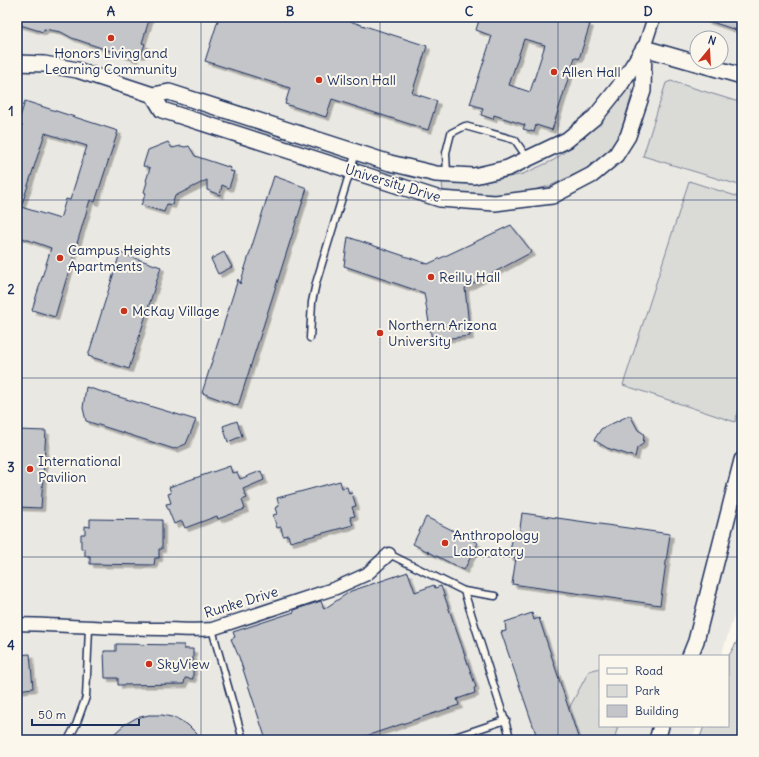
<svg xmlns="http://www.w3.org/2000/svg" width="759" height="757" viewBox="0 0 759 757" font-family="Delius,sans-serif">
  <defs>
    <filter id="shadow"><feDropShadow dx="3.5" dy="3.5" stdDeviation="0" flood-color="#0004"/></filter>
  </defs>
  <rect width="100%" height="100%" fill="#fbf7ec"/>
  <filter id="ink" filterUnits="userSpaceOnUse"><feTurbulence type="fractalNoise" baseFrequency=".025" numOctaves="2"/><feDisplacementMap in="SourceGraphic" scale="8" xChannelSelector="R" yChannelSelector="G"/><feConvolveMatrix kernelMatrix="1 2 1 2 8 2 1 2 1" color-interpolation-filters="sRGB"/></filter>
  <g filter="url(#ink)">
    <path fill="#eae8e2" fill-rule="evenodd" d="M17 17H742V605L738 604 721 656H600V726H697L692 740H17ZM697 38H721V62H697Z"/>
    <g fill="#dadad7" stroke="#7a849a">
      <path d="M671 81 742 103V186L643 156 666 83Z"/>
      <path d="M626 87 633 91 621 131 608 153 588 168 550 186 511 195 477 196 443 191 442 182 476 184 523 174 554 160 588 134 610 110Z"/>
      <path d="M689 181 742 198V399L735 422 623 385Z"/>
      <path d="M742 633V740H699L704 726H728V657Z"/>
      <path d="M600 668V726H618L614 740H556L560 725 589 671Z"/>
    </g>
    <g fill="#c3c5c9" stroke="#1b2f5e" fill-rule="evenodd" filter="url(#shadow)">
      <path d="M17 17H150L142 43 145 44 141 55 136 54 134 59 72 38 61 32 44 29 43 32 17 24Z"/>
      <path d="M219 17H337L427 46 412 93 437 101 428 130 332 99 326 117 285 104 290 88 205 61Z"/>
      <path d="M480 17H588L586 23 590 24 579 59 575 57 552 130 536 125 534 132 523 129 525 125 494 115 493 119 481 115 483 108 470 104 492 36 476 30ZM524 39 545 45 530 92 509 85Z"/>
      <path d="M704 17H742V32L703 19Z"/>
      <path d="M25 101 118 131 95 202 90 200 55 317 32 310 51 248 17 236V140L22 125 18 124ZM45 133 87 146 70 200 66 199 60 219 21 207Z"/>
      <path d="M168 142 172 148 181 146 185 147 189 146 195 156 231 168 230 171 234 172 229 188 222 185 220 195 207 190V180L175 196 172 205 167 204 164 212 141 205 146 193 144 192 147 182 146 181 150 168 143 166 148 150Z"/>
      <path d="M274 176 307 188 238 406 202 393 238 279 240 284Z"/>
      <path d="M511 225 532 252 465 288 470 336 432 340 424 293 344 266 348 237 428 264Z"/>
      <path d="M224 252 232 267 218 274 211 259Z"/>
      <path d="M120 253 161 267 129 369 88 356Z"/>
      <path d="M86 387 196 420 186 444 174 449 86 421 83 408Z"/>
      <path d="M630 415 638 430 643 433 644 436 643 444 637 448 635 457 607 448 594 440 601 429Z"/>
      <path d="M237 421 242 436 228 442 223 426Z"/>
      <path d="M17 430 46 431 41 508 17 507Z"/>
      <path d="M230 466 232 473 237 472 240 479 261 471 264 480 243 489 247 498 242 500 245 509 218 519 217 516 185 528 182 521 174 524 166 504 171 503 168 494 171 493 169 487Z"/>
      <path d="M340 481 342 488 347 487 349 494 352 493 356 506 352 507 355 516 350 517 353 525 290 542 288 535 283 536 281 527 277 528 273 515 277 514 275 508 279 506 277 498Z"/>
      <path d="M522 513 670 534 660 605 512 584 516 558 509 557 513 535 519 536Z"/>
      <path d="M426 517 478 543 464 570 413 544Z"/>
      <path d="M90 519 162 520V549H159V558H155L154 565 90 564V556H85V549H81V534H85V526L90 527Z"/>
      <path d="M408 572 415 592 434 585 435 588 441 586 476 687 474 688 475 693 457 699 459 705 354 740H266L239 657 231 639 235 637 233 632 294 612V610L321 601 324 609 351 591Z"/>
      <path d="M532 613 534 620 539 618 579 740H538L501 632 506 631 505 622Z"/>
      <path d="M116 644 184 645V649H193V679L185 678 184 684 118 685V678H105L104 651H116Z"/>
      <path d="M30 654 33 688 17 690V655Z"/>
      <path d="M149 715H162L176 718 188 725 203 740H107L124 725 136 718Z"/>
    </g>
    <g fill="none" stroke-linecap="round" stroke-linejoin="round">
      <g stroke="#1b2f5e" stroke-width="9">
        <g id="service">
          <path d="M447 174 446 153 451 133 465 126 515 140 528 159"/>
          <path d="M310 338 312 302 316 283 356 152"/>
          <path d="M389 554 464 591 511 740"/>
          <path d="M464 591 495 596"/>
          <path d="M212 629 243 740"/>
          <path d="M68 740 76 725 86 697 89 628"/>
          <path d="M446 740 506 720"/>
        </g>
      </g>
      <g stroke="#1b2f5e" stroke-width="15">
        <g id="minor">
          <path d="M644 48 654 17"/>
          <path d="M17 624C65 625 114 629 162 629 180 629 194 631 212 629L336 588 367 574 389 554"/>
        </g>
      </g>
      <g stroke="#1b2f5e" stroke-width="18">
        <g id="tertiary">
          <path d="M644 48 742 76"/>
          <path d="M17 63 44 64 77 70 153 95 169 92 390 163 436 174 474 176 508 168 567 140 595 117 619 87 644 48"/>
          <path d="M153 95 162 110 440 199 495 203 552 196 592 175 616 155 628 136 643 91 644 48"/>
          <path d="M690 656 696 641 742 460"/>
          <path d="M657 740 661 726"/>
        </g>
      </g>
      <use href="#service" stroke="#fbf7ec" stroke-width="6"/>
      <use href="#minor" stroke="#fbf7ec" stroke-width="12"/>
      <use href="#tertiary" stroke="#fbf7ec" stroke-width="15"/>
    </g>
  </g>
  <path fill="none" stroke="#1b2f5e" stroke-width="1" stroke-opacity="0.55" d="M201 17V740M380 17V740M558 17V740M17 200H742M17 378H742M17 557H742"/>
  <g fill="#c8321e" stroke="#fbf7ec" stroke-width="1.5">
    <circle cx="111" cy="38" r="4"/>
    <circle cx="554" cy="72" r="4"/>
    <circle cx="319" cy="80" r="4"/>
    <circle cx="60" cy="258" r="4"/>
    <circle cx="431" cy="277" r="4"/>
    <circle cx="124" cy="311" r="4"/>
    <circle cx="380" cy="333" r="4"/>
    <circle cx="30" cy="469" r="4"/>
    <circle cx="445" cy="543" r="4"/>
    <circle cx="149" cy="664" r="4"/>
  </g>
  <g text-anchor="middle" stroke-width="4" stroke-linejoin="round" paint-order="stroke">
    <g font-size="14" fill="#1b2f5e" stroke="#fbf7ec" text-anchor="start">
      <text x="111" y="58" text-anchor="middle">Honors Living and<tspan x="111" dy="16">Learning Community</tspan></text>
      <text x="562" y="77">Allen Hall</text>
      <text x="327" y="85">Wilson Hall</text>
      <text x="68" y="255">Campus Heights<tspan x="68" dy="16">Apartments</tspan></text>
      <text x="439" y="282">Reilly Hall</text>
      <text x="132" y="316">McKay Village</text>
      <text x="388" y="330">Northern Arizona<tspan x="388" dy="16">University</tspan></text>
      <text x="38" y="466">International<tspan x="38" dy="16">Pavilion</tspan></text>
      <text x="453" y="540">Anthropology<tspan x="453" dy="16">Laboratory</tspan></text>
      <text x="157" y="669">SkyView</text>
    </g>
    <g font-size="14" fill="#1b2f5e" stroke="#fbf7ec">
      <text transform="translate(393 183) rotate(17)" y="5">University Drive</text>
      <text transform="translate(241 602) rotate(-17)" y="5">Runke Drive</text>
    </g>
  </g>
  <rect width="759" height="757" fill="none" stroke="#fbf7ec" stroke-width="44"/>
  <rect x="599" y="655" width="130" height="72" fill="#fbf7ec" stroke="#a1a7b3"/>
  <rect x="607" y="668" width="20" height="6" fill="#fbf7ec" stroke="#a1a7b3"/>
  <text x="635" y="675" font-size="12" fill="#1b2f5e">Road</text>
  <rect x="607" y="685" width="20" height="12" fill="#dadad7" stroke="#a1a7b3"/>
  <text x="635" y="695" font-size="12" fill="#1b2f5e">Park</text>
  <rect x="607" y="705" width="20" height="12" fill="#c3c5c9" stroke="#a1a7b3"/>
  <text x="635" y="715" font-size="12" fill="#1b2f5e">Building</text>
  <g transform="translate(709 50) rotate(18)"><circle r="19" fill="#fbf7ec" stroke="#a1a7b3"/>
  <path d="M0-3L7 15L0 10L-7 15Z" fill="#c8321e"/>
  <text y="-6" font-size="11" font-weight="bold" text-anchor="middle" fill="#1b2f5e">N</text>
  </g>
  <path d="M32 719v6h107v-6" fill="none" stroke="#1b2f5e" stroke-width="2"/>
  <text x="38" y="719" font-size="12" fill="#1b2f5e" stroke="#fbf7ec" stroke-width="3" paint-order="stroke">50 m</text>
  <rect x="22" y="22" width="715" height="713" fill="none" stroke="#1b2f5e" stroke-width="1.5"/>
  <g font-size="13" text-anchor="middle" font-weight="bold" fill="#1b2f5e">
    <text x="111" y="16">A</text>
    <text x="290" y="16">B</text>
    <text x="469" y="16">C</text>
    <text x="648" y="16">D</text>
    <text x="11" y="116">1</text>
    <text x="11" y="294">2</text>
    <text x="11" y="472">3</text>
    <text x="11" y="650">4</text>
  </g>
</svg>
